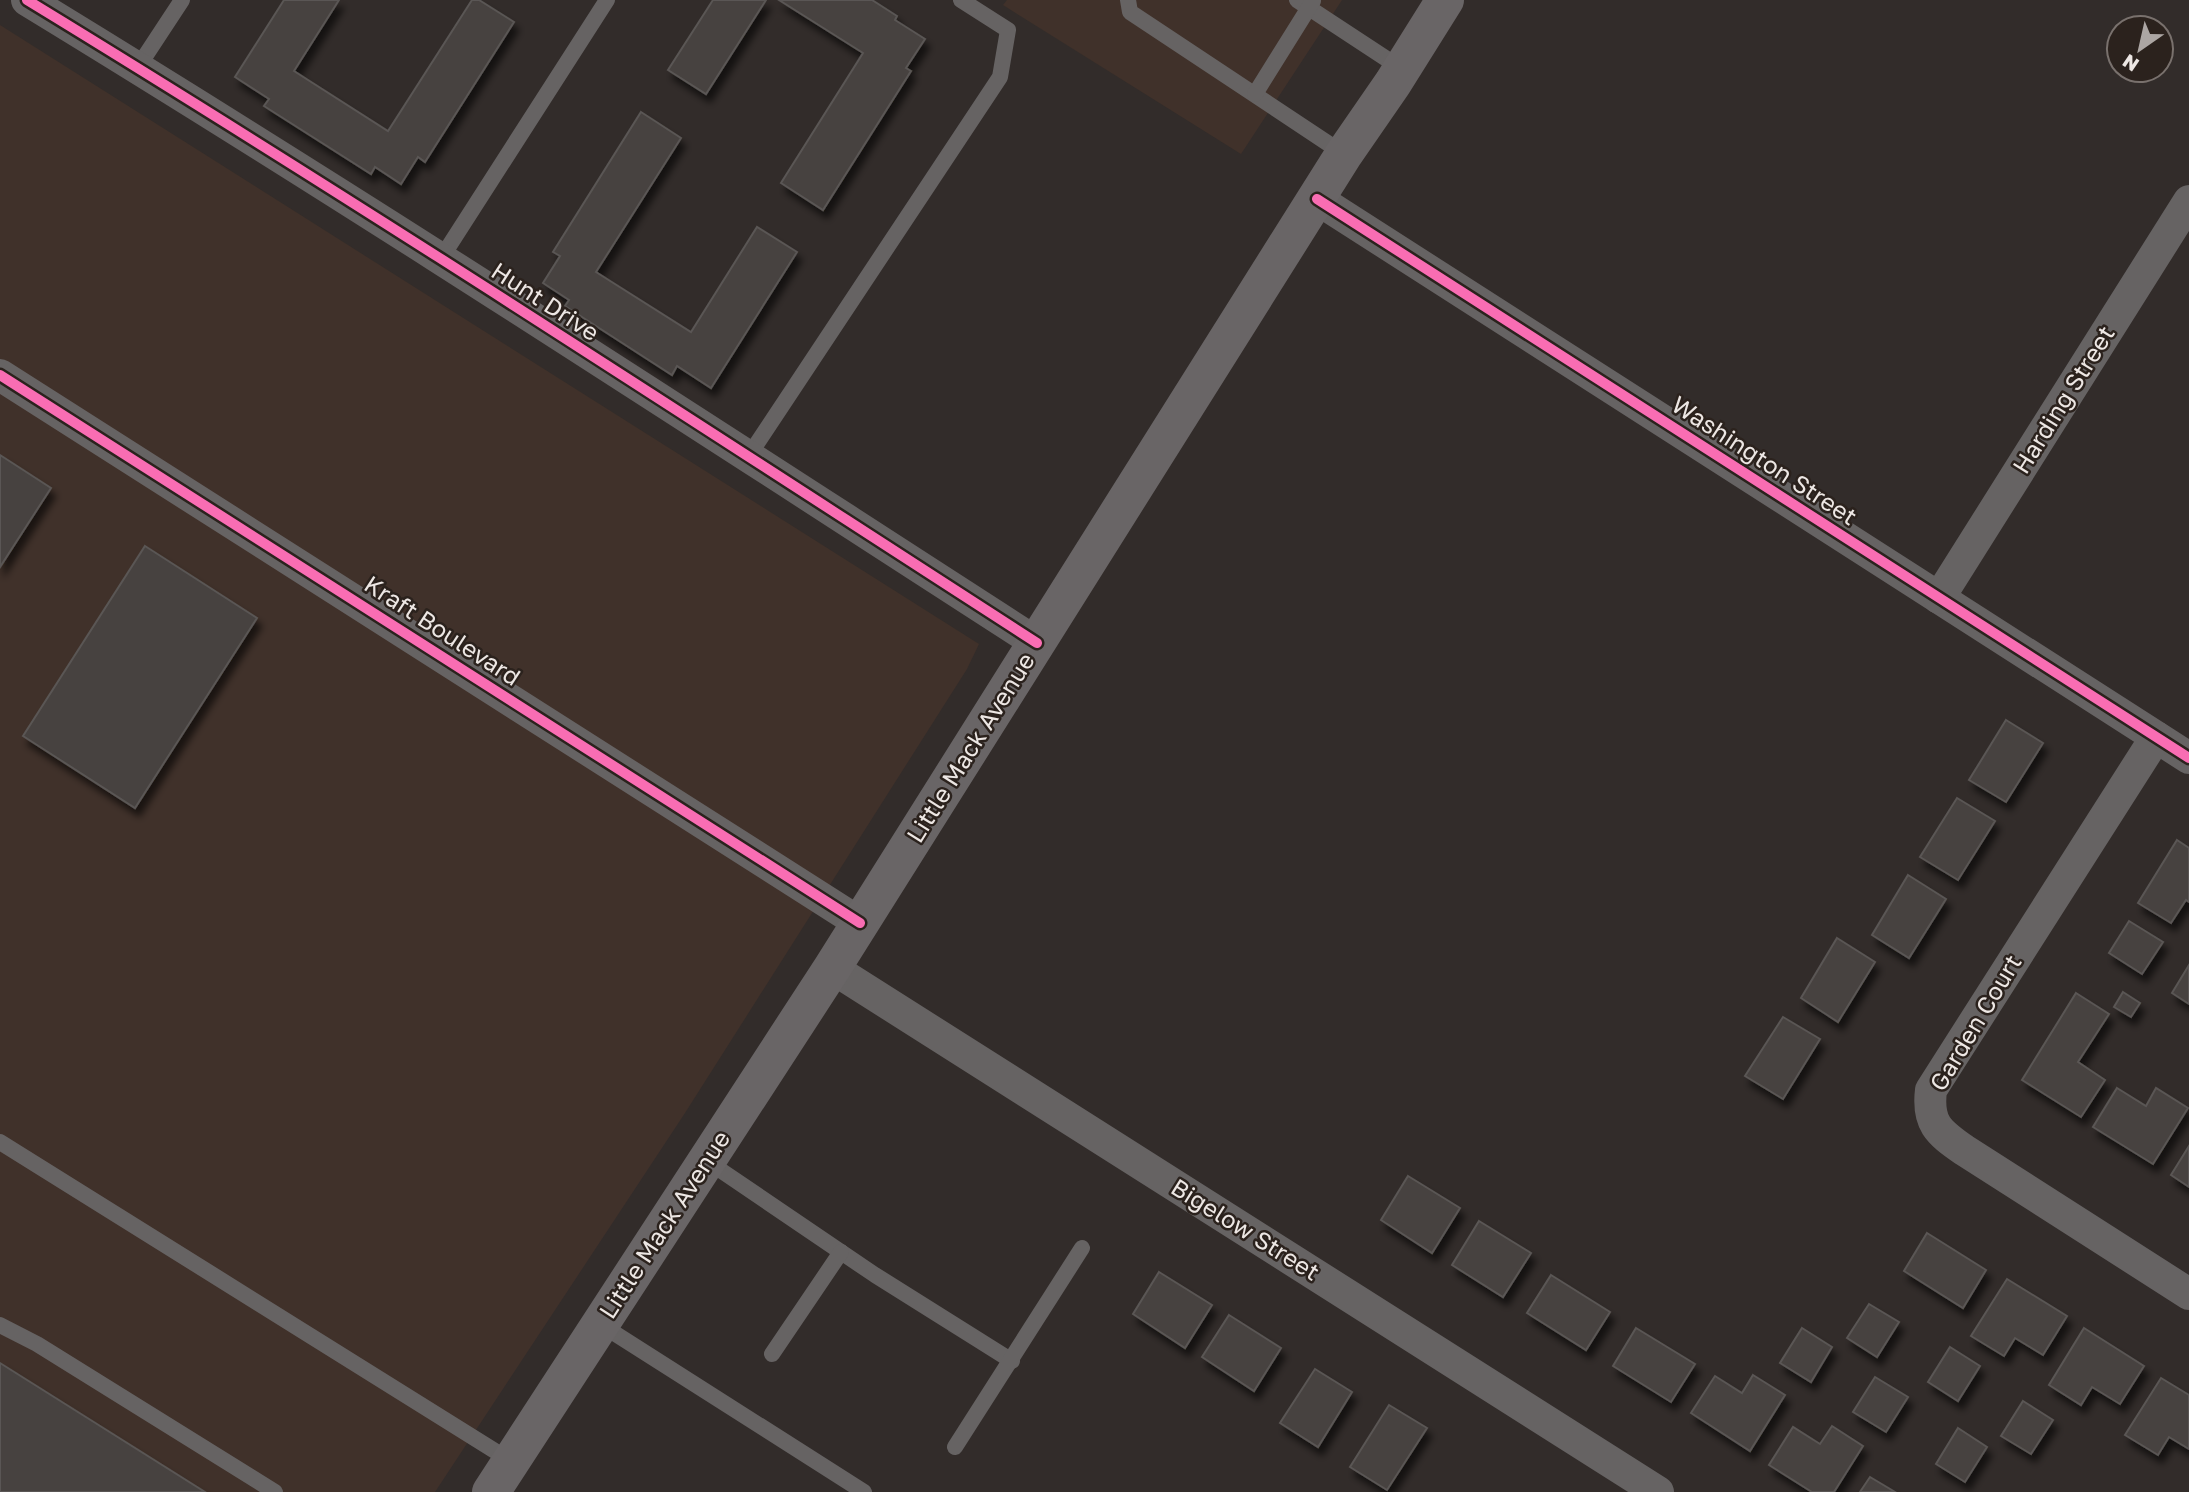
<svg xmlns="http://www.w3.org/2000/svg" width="2189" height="1492" viewBox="0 0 2189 1492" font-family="'Golos Text',sans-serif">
  <defs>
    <filter id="shadow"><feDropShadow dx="4.5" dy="8" stdDeviation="3.5" flood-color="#0009"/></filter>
  </defs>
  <rect width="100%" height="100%" fill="#322c2a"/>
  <g fill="#40312a">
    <path d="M1007 0H1342L1241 154 1003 5Z"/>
    <path d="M0 25 979 644 967 669 685 1113 435 1492H0Z"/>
  </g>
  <g fill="#474240" stroke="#5a5654" stroke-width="2" filter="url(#shadow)">
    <path d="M284 0H339L294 71 388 131 472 0H479L514 22 425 162 418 157 401 184 375 167 371 174 264 106 269 99 235 77Z"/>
    <path d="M713 0H766L706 94 668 70Z"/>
    <path d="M779 0H872L897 16 895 20 925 39 906 68 911 71 823 210 781 183 863 53Z"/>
    <path d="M641 112 681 138 596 272 691 332 757 227 797 252 711 388 677 366 672 375 565 306 569 300 543 283 560 256 553 252Z"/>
    <path d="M0 455 51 488 0 567Z"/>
    <path d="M145 546 257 618 135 808 23 736Z"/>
    <path d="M2006 720 2043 743 2006 802 1969 780Z"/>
    <path d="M1957 798 1995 821 1958 880 1920 857Z"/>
    <path d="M2177 840 2189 848V902L2186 900 2171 923 2138 903Z"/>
    <path d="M1908 875 1946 899 1909 958 1872 935Z"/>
    <path d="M2129 921 2163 942 2142 974 2109 953Z"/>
    <path d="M1837 938 1875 962 1838 1022 1801 998Z"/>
    <path d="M2189 965V1004L2172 993Z"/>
    <path d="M2123 992 2140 1003 2131 1017 2114 1007Z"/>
    <path d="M2076 993 2109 1014 2078 1062 2105 1080 2081 1117 2022 1080Z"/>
    <path d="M1783 1017 1820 1039 1783 1099 1745 1076Z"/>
    <path d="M2117 1088 2146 1106 2156 1088 2188 1108 2153 1164 2093 1127Z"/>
    <path d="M2189 1146V1187L2171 1175Z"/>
    <path d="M1408 1176 1460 1208 1432 1253 1381 1220Z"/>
    <path d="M1479 1221 1531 1253 1503 1297 1452 1265Z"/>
    <path d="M1927 1233 1986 1270 1963 1308 1904 1271Z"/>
    <path d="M1159 1272 1212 1305 1185 1348 1133 1314Z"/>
    <path d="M1551 1275 1610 1312 1586 1350 1527 1313Z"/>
    <path d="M2007 1279 2067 1316 2043 1355 2015 1338 2004 1356 1971 1336Z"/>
    <path d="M1869 1304 1899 1322 1877 1357 1847 1338Z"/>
    <path d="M1229 1315 1281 1348 1254 1391 1202 1357Z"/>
    <path d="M1636 1328 1695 1364 1671 1402 1613 1366Z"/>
    <path d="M1802 1328 1832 1347 1811 1382 1780 1363Z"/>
    <path d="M2084 1328 2144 1366 2120 1404 2092 1387 2081 1405 2049 1385Z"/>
    <path d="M1950 1347 1980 1366 1958 1401 1928 1382Z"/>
    <path d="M0 1363 205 1492H0Z"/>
    <path d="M1315 1369 1352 1392 1318 1447 1280 1423Z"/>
    <path d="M1753 1375 1785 1395 1750 1451 1691 1413 1715 1376 1742 1393Z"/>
    <path d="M1875 1377 1908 1397 1886 1432 1853 1412Z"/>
    <path d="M2161 1378 2189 1395V1449L2169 1437 2158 1455 2125 1435Z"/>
    <path d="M2023 1401 2053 1420 2031 1454 2001 1436Z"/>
    <path d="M1389 1405 1427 1428 1387 1490 1350 1467Z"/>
    <path d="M1832 1426 1863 1446 1834 1492H1812L1769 1465 1793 1427 1820 1444Z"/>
    <path d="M1958 1428 1987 1447 1965 1482 1936 1464Z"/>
    <path d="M1870 1477 1895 1492H1860Z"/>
  </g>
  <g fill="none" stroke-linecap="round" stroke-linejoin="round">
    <g stroke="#666363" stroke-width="16">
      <path d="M1128 0 1130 12 1344 154"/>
      <path d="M1297 0 1402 69"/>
      <path d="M138 67 182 0"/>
      <path d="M1255 94 1313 1"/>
      <path d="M440 260 607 0"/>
      <path d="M748 457 1000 77 1008 30 961 0"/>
      <path d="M0 1142 511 1461"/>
      <path d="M707 1161 875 1275 1012 1361"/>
      <path d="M600 1324 864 1492"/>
      <path d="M0 1325 37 1344 275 1492"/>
      <path d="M772 1354 841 1252"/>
      <path d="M955 1447 1082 1248"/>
    </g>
    <g stroke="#666363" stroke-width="32">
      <path d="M27 0C368 208 702 427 1037 643"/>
      <path d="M1317 199 2189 758"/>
      <path d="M0 375 860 923"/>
      <path d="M1939 598 2189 201"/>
      <path d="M2156 737 1931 1090C1927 1123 1938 1132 1964 1150L2189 1294"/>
      <path d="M832 968 1658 1492"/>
    </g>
    <path stroke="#696566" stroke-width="38" d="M491 1492 832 968 1344 154 1393 83 1445 0"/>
    <g stroke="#2b221d" stroke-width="15">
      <g id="cycleway">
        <path d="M27 0C368 208 702 427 1037 643"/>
        <path d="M1317 199 2189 758"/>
        <path d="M0 375 860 923"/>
      </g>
    </g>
    <use href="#cycleway" stroke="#f96db3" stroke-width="10"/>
  </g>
  <g text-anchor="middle" stroke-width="5" stroke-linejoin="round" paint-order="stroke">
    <g font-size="24" fill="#ede7e4" stroke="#2b221d">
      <text transform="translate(545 302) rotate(33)" y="8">Hunt Drive</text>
      <text transform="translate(2064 400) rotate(-58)" y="8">Harding Street</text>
      <text transform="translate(1764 461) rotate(33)" y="8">Washington Street</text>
      <text transform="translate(442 631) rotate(33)" y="8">Kraft Boulevard</text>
      <text transform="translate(971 748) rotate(-58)" y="8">Little Mack Avenue</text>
      <text transform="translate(1976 1023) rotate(-59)" y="8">Garden Court</text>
      <text transform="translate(665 1225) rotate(-57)" y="8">Little Mack Avenue</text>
      <text transform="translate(1245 1230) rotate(32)" y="8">Bigelow Street</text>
    </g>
  </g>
  <g transform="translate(2140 49) rotate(214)"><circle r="33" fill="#2b221d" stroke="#79716d" stroke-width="2"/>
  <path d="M0-5L12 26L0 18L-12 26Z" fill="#aca6a3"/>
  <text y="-10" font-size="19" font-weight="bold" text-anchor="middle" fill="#ede7e4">N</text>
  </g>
</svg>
